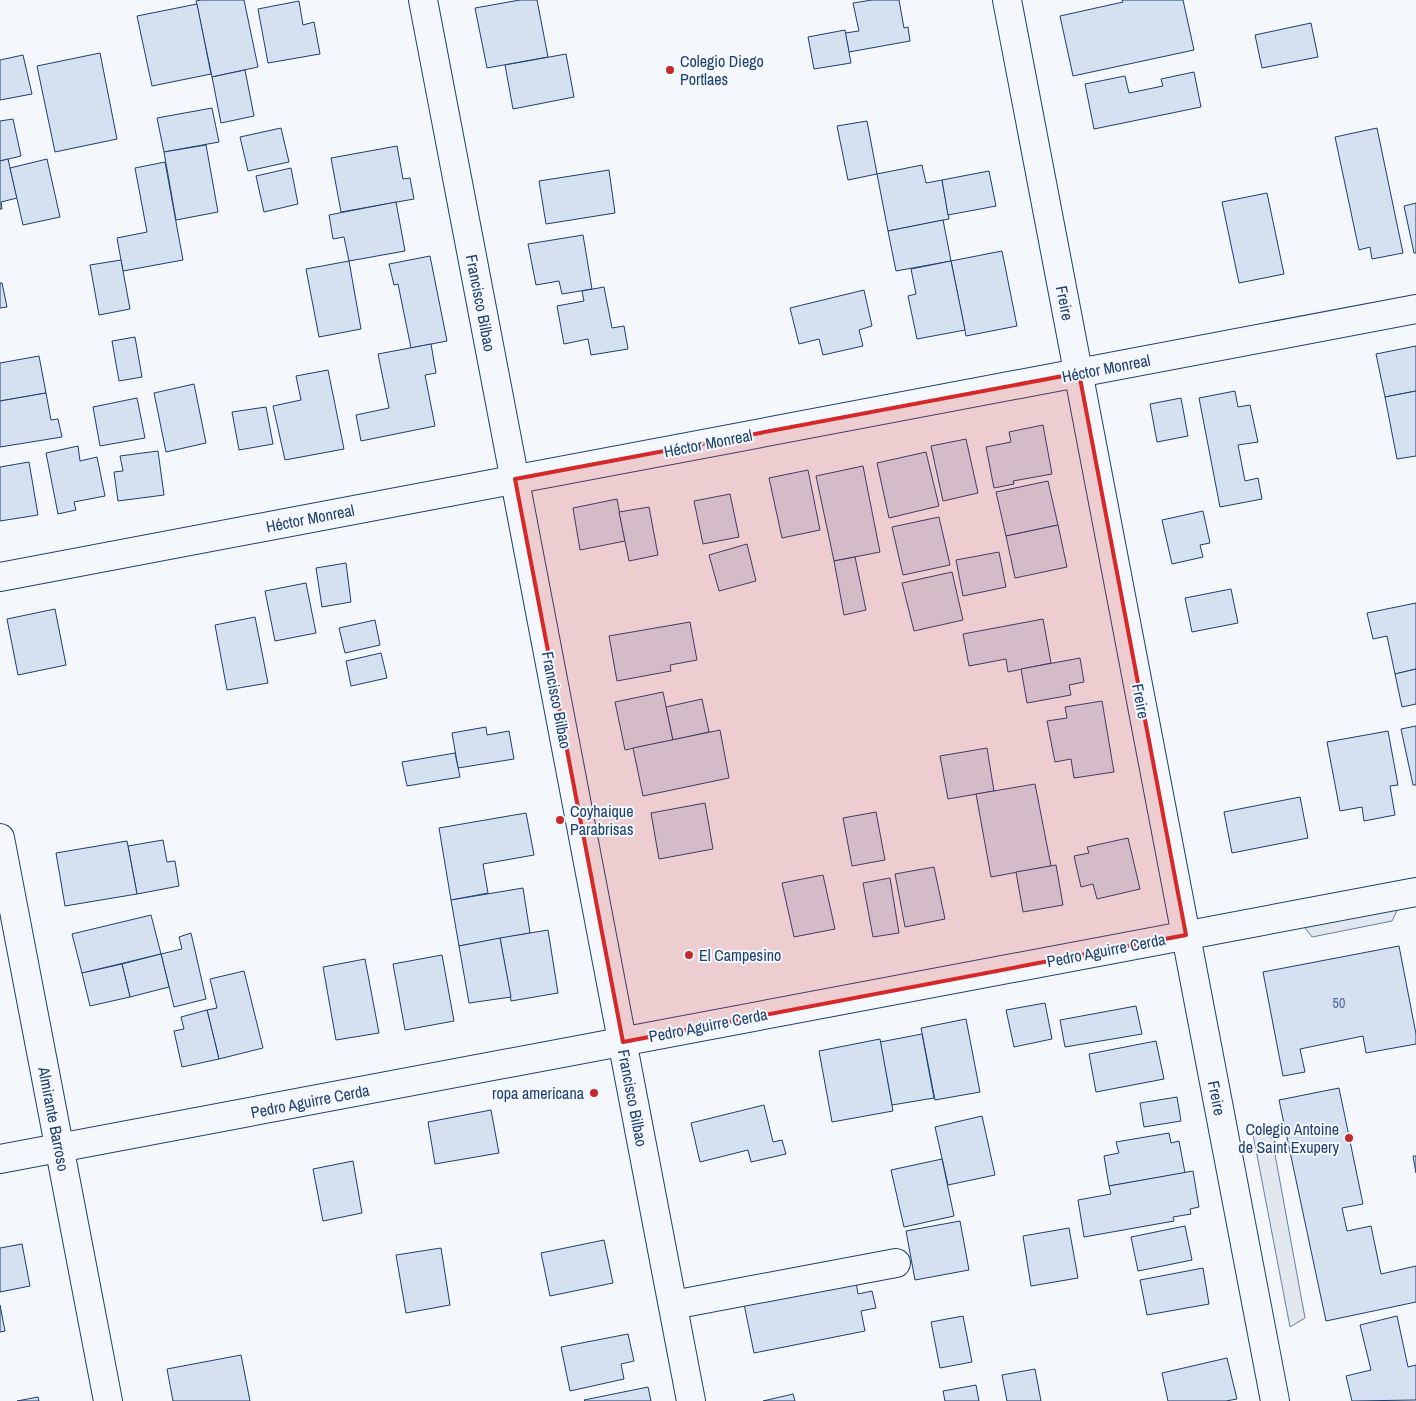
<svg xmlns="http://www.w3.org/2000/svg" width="1416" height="1401" viewBox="0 0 1416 1401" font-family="'Archivo Narrow',sans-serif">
  <rect width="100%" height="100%" fill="#f4f7fb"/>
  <g fill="#e3e8f0" stroke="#687fa3">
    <path d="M1399 906 1392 921 1312 937 1303 925Z"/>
    <path d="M1252 1129 1272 1138 1305 1318 1290 1327Z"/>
  </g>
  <g fill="#d5e0f0" stroke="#1d3f73">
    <path d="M201 0H244L258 67 212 77 196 1Z"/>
    <path d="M520 0H537L548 57 487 68 475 8Z"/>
    <path d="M872 0H899L904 28 908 27 910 41 849 52 845 33 859 31 853 3Z"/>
    <path d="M1122 0H1183L1194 50 1073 76 1060 16 1123 2Z"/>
    <path d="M299 1 303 25 314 22 320 54 268 63 258 9Z"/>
    <path d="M197 4 211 74 152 86 137 16Z"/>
    <path d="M1311 23 1318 57 1262 68 1255 35Z"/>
    <path d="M845 30 851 63 814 69 808 37Z"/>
    <path d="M100 53 117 139 55 152 37 66Z"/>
    <path d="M566 54 574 97 513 109 505 65Z"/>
    <path d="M23 55 32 94 0 100V60Z"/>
    <path d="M245 70 254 116 221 123 212 77Z"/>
    <path d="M1194 72 1201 107 1094 129 1085 84 1125 76 1129 93 1163 86 1161 79Z"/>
    <path d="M212 108 219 142 164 152 157 118Z"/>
    <path d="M13 119 21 156 0 161V121Z"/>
    <path d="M867 121 877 174 848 180 837 126Z"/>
    <path d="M281 128 289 162 248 171 240 137Z"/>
    <path d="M1377 128 1403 253 1372 259 1370 247 1359 250 1335 137Z"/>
    <path d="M206 145 218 212 176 220 164 152Z"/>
    <path d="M397 146 403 179 410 178 414 199 341 212 331 158Z"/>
    <path d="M8 159 17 198 1 202 2 209H0V161Z"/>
    <path d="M47 159 60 217 23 225 10 168Z"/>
    <path d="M165 162 183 260 123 271 117 238 147 232 135 168Z"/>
    <path d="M922 165 926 183 942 180 949 219 888 231 877 174Z"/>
    <path d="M291 168 298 204 264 212 256 176Z"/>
    <path d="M609 170 615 213 546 224 539 181Z"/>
    <path d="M989 171 996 206 948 215 942 180Z"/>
    <path d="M1267 193 1284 274 1239 283 1222 202Z"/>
    <path d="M396 202 405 251 349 261 344 237 333 239 329 215Z"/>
    <path d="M1416 203V253H1414L1404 206Z"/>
    <path d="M943 220 951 261 896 271 888 231Z"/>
    <path d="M583 235 592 289 562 294 559 281 536 285 528 244Z"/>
    <path d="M1002 251 1017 326 966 336 951 261Z"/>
    <path d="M430 256 447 341 411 348 398 284 394 285 389 264Z"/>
    <path d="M121 260 130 309 99 315 90 265Z"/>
    <path d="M349 261 361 329 319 337 306 269Z"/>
    <path d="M951 261 965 330 917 339 908 296 916 294 911 269Z"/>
    <path d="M0 283H2L7 307 0 308Z"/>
    <path d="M604 287 612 328 624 326 628 349 591 355 588 339 564 344 557 306 584 301 582 291Z"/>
    <path d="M864 290 872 326 859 330 863 346 823 355 819 339 799 344 790 308Z"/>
    <path d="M135 337 142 377 119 381 112 341Z"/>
    <path d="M431 344 436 373 425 375 435 426 361 441 356 415 389 408 378 354Z"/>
    <path d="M1416 346V391L1385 397 1376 354Z"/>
    <path d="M39 356 46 393 0 401V363Z"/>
    <path d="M328 370 344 449 285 460 273 406 301 400 296 376Z"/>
    <path d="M194 384 206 443 166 452 154 393Z"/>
    <path d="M1235 391 1238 407 1250 405 1258 442 1238 445 1245 481 1258 478 1262 499 1220 507 1199 398Z"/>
    <path d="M1416 391V456L1397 459 1385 397Z"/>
    <path d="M46 393 51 420 58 419 62 437 0 447V401Z"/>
    <path d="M137 398 145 438 100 446 93 407Z"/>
    <path d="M1181 398 1188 436 1157 442 1150 404Z"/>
    <path d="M266 407 273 444 239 450 232 412Z"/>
    <path d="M1043 425 1052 474 1013 481 1014 484 994 488 986 447 1011 442 1009 432Z"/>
    <path d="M966 439 978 493 943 501 931 446Z"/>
    <path d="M78 446 80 461 97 457 105 496 74 502 76 510 58 514 46 453Z"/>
    <path d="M158 451 164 495 118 501 114 472 123 471 120 456Z"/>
    <path d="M926 452 939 506 889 518 877 463Z"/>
    <path d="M29 462 38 515 0 521V467Z"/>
    <path d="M863 466 880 552 834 561 816 476Z"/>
    <path d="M808 470 820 530 782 538 769 478Z"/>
    <path d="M1048 481 1058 525 1006 536 996 492Z"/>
    <path d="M730 494 739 537 703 544 694 501Z"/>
    <path d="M617 499 625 541 580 550 573 508Z"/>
    <path d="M649 507 658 555 629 561 619 512Z"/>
    <path d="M1203 511 1210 543 1200 545 1203 557 1172 564 1162 520Z"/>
    <path d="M939 517 950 565 903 575 892 527Z"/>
    <path d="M1058 525 1067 567 1015 578 1006 536Z"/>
    <path d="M747 544 756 581 719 591 709 555Z"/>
    <path d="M999 552 1006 587 963 596 956 560Z"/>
    <path d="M855 557 866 610 844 615 834 561Z"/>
    <path d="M346 563 351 602 322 607 316 568Z"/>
    <path d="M952 572 963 620 914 631 902 583Z"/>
    <path d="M306 583 316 633 275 641 265 591Z"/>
    <path d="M1231 589 1238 623 1192 632 1185 598Z"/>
    <path d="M1416 603V669L1395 674 1387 636 1373 639 1367 613Z"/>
    <path d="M55 609 66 665 18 675 7 619Z"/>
    <path d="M255 617 268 683 227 690 215 625Z"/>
    <path d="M1043 619 1051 663 1008 672 1006 659 969 666 963 634Z"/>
    <path d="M375 620 380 645 345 653 339 628Z"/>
    <path d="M690 622 697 660 670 665 671 671 617 681 609 636Z"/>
    <path d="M381 653 387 678 351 686 346 661Z"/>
    <path d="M1080 658 1084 682 1069 685 1071 695 1027 703 1021 669Z"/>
    <path d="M1416 669V704L1402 707 1395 674Z"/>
    <path d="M663 692 673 740 625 750 615 702Z"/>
    <path d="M702 699 709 732 673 740 666 707Z"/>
    <path d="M1102 701 1114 772 1074 778 1071 759 1055 762 1047 721 1067 718 1065 707Z"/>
    <path d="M1416 726V785H1413L1401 729Z"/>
    <path d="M486 727 487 735 509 731 514 759 458 768 452 733Z"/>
    <path d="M720 730 729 778 643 796 633 748Z"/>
    <path d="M1388 731 1398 785 1390 786 1395 815 1364 821 1362 807 1340 811 1327 742Z"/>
    <path d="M987 748 994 791 948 799 940 756Z"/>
    <path d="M455 753 460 777 407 786 402 762Z"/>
    <path d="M1035 784 1051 866 991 877 976 794Z"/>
    <path d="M1300 797 1308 838 1232 853 1224 812Z"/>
    <path d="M705 803 713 849 659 859 651 813Z"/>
    <path d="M876 812 885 860 852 866 843 818Z"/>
    <path d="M526 813 534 855 483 864 488 893 451 900 439 828Z"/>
    <path d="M1128 838 1140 889 1097 899 1093 884 1081 887 1074 856 1089 853 1087 847Z"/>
    <path d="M163 840 167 862 175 861 179 886 137 894 128 846Z"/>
    <path d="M127 841 137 894 65 906 56 853Z"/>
    <path d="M1056 865 1063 905 1023 912 1016 872Z"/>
    <path d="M934 867 945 919 905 927 895 874Z"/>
    <path d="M823 875 835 929 794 937 782 883Z"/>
    <path d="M890 878 899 933 873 937 863 883Z"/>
    <path d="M523 888 530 933 459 946 451 900Z"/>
    <path d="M151 915 161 954 82 973 72 934Z"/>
    <path d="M548 930 558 993 511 1001 500 938Z"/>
    <path d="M191 933 206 999 174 1007 161 954 182 949 179 937Z"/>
    <path d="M500 938 511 997 469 1003 459 946Z"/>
    <path d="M1399 946 1416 1034V1044L1366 1053 1363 1036 1300 1049 1305 1072 1283 1076 1263 972Z"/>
    <path d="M161 954 169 987 130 997 122 964Z"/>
    <path d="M442 955 454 1021 405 1030 393 964Z"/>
    <path d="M365 959 379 1033 336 1040 323 967Z"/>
    <path d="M122 964 130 997 90 1006 82 973Z"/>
    <path d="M244 971 263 1048 219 1059 207 1010 217 1008 210 979Z"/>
    <path d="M1045 1003 1052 1039 1014 1047 1006 1010Z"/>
    <path d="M1136 1006 1142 1034 1065 1047 1060 1020Z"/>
    <path d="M207 1010 219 1059 182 1067 174 1031 184 1029 181 1017Z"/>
    <path d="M966 1019 980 1092 935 1100 921 1028Z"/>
    <path d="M922 1034 934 1098 892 1105 880 1042Z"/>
    <path d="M880 1039 893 1111 832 1122 819 1051Z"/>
    <path d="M1156 1041 1164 1079 1096 1092 1089 1054Z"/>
    <path d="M1339 1088 1363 1204 1342 1208 1347 1231 1371 1226 1381 1274 1416 1266V1302L1326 1321 1279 1100Z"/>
    <path d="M1177 1097 1181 1121 1144 1127 1140 1103Z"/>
    <path d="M764 1105 773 1142 782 1140 786 1154 751 1162 748 1150 700 1162 691 1123Z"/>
    <path d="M491 1110 499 1153 435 1164 428 1122Z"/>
    <path d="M982 1116 995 1175 948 1185 935 1127Z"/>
    <path d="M1169 1133 1171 1143 1179 1141 1185 1173 1109 1186 1104 1156 1119 1153 1116 1142Z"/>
    <path d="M1413 1156H1416V1173Z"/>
    <path d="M942 1159 954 1216 904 1227 891 1170Z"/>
    <path d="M353 1161 362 1213 323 1221 313 1169Z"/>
    <path d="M1193 1171 1199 1207 1190 1209 1191 1214 1173 1217 1174 1221 1084 1237 1078 1200 1111 1194 1109 1186Z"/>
    <path d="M960 1221 969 1270 915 1280 906 1231Z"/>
    <path d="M1185 1226 1192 1260 1138 1271 1131 1237Z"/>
    <path d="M1069 1228 1078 1278 1031 1286 1023 1236Z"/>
    <path d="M604 1240 613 1283 550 1296 541 1253Z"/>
    <path d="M22 1244 30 1286 0 1292V1248Z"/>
    <path d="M441 1248 450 1305 406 1313 396 1255Z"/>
    <path d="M1203 1268 1209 1304 1147 1315 1140 1280Z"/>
    <path d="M856 1282 858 1294 872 1291 876 1308 861 1311 865 1331 754 1353 744 1304Z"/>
    <path d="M0 1305 5 1331 0 1332Z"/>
    <path d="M963 1316 972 1362 940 1368 931 1322Z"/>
    <path d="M1397 1316 1408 1367 1416 1365V1400L1352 1401 1346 1376 1371 1370 1360 1325Z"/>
    <path d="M628 1334 634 1361 621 1364 624 1379 570 1391 561 1347Z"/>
    <path d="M241 1355 250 1401H173L167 1369Z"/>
    <path d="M1227 1358 1237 1399 1226 1401H1168L1162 1373Z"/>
    <path d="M1035 1369 1041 1401H1007L1002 1375Z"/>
    <path d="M976 1385 979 1401H945L943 1391Z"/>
    <path d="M648 1387 651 1401H585L584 1400Z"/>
    <path d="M793 1394 795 1401H763Z"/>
    <path d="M38 1397 39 1401H17Z"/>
  </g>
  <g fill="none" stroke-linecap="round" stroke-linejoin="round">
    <g stroke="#1d3f73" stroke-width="30">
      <g id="minor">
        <path d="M423 0 691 1401"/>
        <path d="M1007 0 1275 1401"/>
        <path d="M0 577 1416 309"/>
        <path d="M0 838 108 1401"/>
        <path d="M0 1159 1416 892"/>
        <path d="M673 1305 896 1263"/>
      </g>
    </g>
    <use href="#minor" stroke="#f4f7fb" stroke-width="28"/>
  </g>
  <path fill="#d62828" fill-opacity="0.2" stroke="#d62828" stroke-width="4" stroke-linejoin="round" d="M1079 373 1186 935 623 1042 515 479Z"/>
  <g fill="#c62828" stroke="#f4f7fb" stroke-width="2">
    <circle cx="670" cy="70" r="5"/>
    <circle cx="560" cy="820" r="5"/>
    <circle cx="689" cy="955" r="5"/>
    <circle cx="594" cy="1093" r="5"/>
    <circle cx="1349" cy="1138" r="5"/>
  </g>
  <g text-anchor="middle" stroke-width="4" stroke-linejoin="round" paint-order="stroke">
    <g font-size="14" fill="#4b6792">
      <text x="1339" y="1008">50</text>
    </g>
    <g font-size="16" fill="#1d3f73" stroke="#f4f7fb" text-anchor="start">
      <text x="680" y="67">Colegio Diego<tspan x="680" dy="18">Portlaes</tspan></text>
      <text x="570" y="817">Coyhaique<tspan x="570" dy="18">Parabrisas</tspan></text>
      <text x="699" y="961">El Campesino</text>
      <text x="584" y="1099" text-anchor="end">ropa americana</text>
      <text x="1339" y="1135" text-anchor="end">Colegio Antoine<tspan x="1339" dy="18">de Saint Exupery</tspan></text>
    </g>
    <g font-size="16" fill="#1d3f73" stroke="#f4f7fb">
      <text transform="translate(481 303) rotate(79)" y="6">Francisco Bilbao</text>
      <text transform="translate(1065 303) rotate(79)" y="6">Freire</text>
      <text transform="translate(1106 368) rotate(-11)" y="6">Héctor Monreal</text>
      <text transform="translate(708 443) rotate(-11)" y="6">Héctor Monreal</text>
      <text transform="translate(310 518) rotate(-11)" y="6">Héctor Monreal</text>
      <text transform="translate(557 700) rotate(79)" y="6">Francisco Bilbao</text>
      <text transform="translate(1141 701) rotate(79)" y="6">Freire</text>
      <text transform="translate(1106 950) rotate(-11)" y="6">Pedro Aguirre Cerda</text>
      <text transform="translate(708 1025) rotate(-11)" y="6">Pedro Aguirre Cerda</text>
      <text transform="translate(633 1098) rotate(79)" y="6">Francisco Bilbao</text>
      <text transform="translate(1217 1098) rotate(79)" y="6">Freire</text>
      <text transform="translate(310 1101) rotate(-11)" y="6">Pedro Aguirre Cerda</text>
      <text transform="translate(54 1119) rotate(79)" y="6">Almirante Barroso</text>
    </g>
  </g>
</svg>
